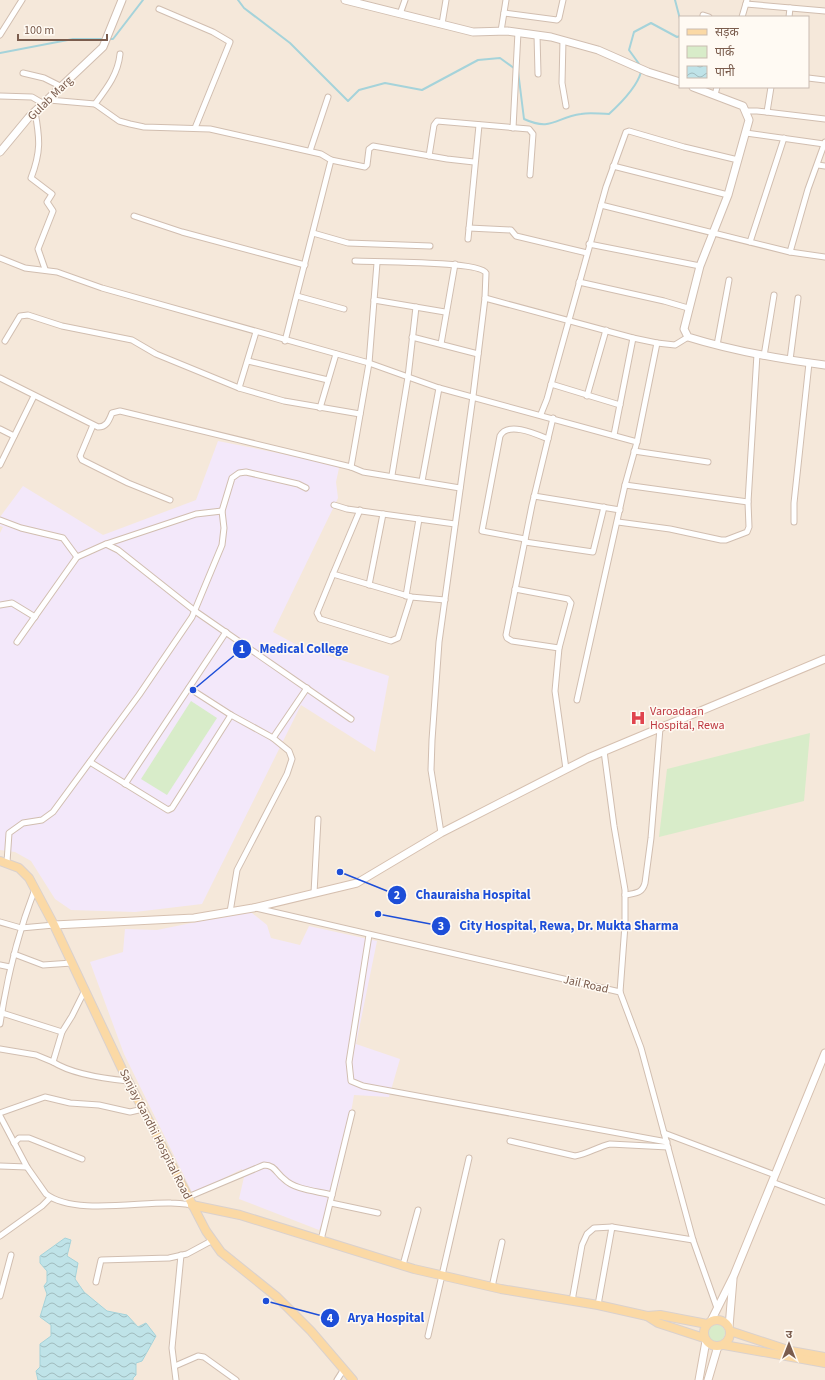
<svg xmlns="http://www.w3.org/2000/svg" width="825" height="1380" viewBox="0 0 825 1380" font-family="'Source Sans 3','Noto Sans Devanagari',sans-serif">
  <defs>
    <pattern id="water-waves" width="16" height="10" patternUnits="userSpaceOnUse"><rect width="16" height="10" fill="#bfe3e8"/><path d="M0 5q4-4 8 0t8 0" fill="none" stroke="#a0bbbe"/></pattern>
  </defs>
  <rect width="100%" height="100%" fill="#fdf6ec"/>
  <path fill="#f5e8da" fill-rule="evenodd" d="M0 0H825V1380H0ZM680 17H808V87H680Z"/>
  <g fill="#f3e8fa">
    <path d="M218 441 333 464 339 468 336 482 338 498 273 632 297 645 389 676 375 752 301 705 202 904 135 912 71 910 55 899 31 861 15 852 0 850V533L3 527 0 526V517L23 486 103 535 196 500Z"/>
    <path d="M240 913H252L267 925 271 938 300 945 309 926 377 941 356 1044 400 1059 389 1097 354 1095 339 1184 319 1230 239 1199 244 1177 242 1169 193 1194 124 1054 90 962 123 952 125 929 157 930Z"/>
  </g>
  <g fill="#d8ecc9">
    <path d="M191 701 217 718 167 795 141 779Z"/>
    <path d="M810 733 804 801 659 837 667 769Z"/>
    <circle cx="716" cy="1333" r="9"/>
  </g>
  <path fill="url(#water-waves)" stroke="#a5d3da" d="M65 1238 71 1240 67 1256 78 1263 75 1279 84 1292 107 1311 127 1315 138 1327 146 1323 156 1336 142 1361 136 1363V1375L133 1378V1380H38L36 1371 40 1367V1344L51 1336V1325L40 1317 47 1294 44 1286 47 1282V1271L40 1263V1256Z"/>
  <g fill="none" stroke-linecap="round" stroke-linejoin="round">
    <g stroke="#a5d3da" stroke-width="2">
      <path d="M238 0 244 8 290 43 348 101 359 90 385 83 422 90 478 60 500 58 518 71 524 119C552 132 556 117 581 114 590 112 600 114 609 114 621 103 637 87 641 72"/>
      <path d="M675 0 680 19"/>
      <path d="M108 39H113L143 0"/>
      <path d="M0 53 73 39H104"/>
      <path d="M642 68 629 50 634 32 651 23 677 37 680 36"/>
    </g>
    <g stroke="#d1beb0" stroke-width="7">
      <g id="minor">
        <path d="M746 4 825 11"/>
        <path d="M159 9 213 32 230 42 195 128"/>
        <path d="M504 13 557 20 559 18 563 0"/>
        <path d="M400 14 405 0"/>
        <path d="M703 15 709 17"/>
        <path d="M742 17 747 0"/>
        <path d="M789 17 790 8"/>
        <path d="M442 24 446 0"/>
        <path d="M501 31 506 0"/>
        <path d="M0 35 22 0"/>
        <path d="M537 35 538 74"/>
        <path d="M563 40 562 83 566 106"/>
        <path d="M23 73 44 78 62 87"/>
        <path d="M808 78 825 80"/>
        <path d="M715 95 717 87"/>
        <path d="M0 96 32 97 44 104"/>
        <path d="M49 100 95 104 119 121 130 124 144 127 210 129 321 154 331 160 285 341"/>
        <path d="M95 104C107 88 118 74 120 54"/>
        <path d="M746 111H757L825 119"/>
        <path d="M35 112C40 139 41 152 31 178L52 194 47 202 53 211 38 249 45 269"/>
        <path d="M767 112 771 87"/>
        <path d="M513 128 518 32"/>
        <path d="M746 133 824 144"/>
        <path d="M310 151 328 97"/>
        <path d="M429 156 434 125 437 121 529 129 533 134 530 175"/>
        <path d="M331 160 365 167 367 165 369 149 373 146 447 159 474 162"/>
        <path d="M818 165 825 166"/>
        <path d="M613 166 728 195"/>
        <path d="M601 205 790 252 825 257"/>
        <path d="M134 216 182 232 305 265"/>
        <path d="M469 228 511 230 516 236 587 253"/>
        <path d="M313 233 348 243 430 246"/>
        <path d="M468 239 479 125"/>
        <path d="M750 242 784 138"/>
        <path d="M589 244 700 266"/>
        <path d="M790 252 808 189 825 142"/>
        <path d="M0 258 25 268 57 272 102 288 369 363 439 388 637 442 625 485 577 700"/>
        <path d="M355 261C374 262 480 261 486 273L485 298 473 396 439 642 432 740 431 770 441 833"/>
        <path d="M579 282 664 301 688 308"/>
        <path d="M297 296 344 309"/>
        <path d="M485 298 633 338 657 343 637 442"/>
        <path d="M374 300 445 312"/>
        <path d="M412 337 478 354"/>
        <path d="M5 341 20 316 28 315 62 326 132 340 156 354 239 388 256 332"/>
        <path d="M657 343 675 345 688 337"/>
        <path d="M441 344 455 264"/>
        <path d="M717 345 729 280"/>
        <path d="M764 356 774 295"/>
        <path d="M790 360 798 298"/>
        <path d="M248 361 328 380"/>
        <path d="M0 378 98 427C107 427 109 420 112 413L120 411 351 467 363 472 460 488"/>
        <path d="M551 384 620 405"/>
        <path d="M239 388 284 401 360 414"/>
        <path d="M587 396 606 330"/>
        <path d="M320 408 336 354"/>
        <path d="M541 414 547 399 606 187 626 132 629 131 684 147 738 160"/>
        <path d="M553 418 532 505 506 635 507 638 512 641 559 648"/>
        <path d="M93 425 80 456 82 460 128 483 170 500"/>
        <path d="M0 429 14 436"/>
        <path d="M614 435 633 338"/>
        <path d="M634 451 708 462"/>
        <path d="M0 465 34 396"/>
        <path d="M351 467 369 363 377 263"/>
        <path d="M392 475 408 377 416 307"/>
        <path d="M422 481 439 388"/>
        <path d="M625 485 748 502"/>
        <path d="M534 496 620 510"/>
        <path d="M334 505 347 509 455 524"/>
        <path d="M360 510 333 574 411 597 445 600"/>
        <path d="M0 520 21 528 63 538 77 557"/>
        <path d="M618 522 670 529 721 540H726L747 532 749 527 748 502 757 354"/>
        <path d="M794 522V503L809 363"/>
        <path d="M525 539 482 531 500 436C508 421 536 434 548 439"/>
        <path d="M525 542 593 552 604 507"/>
        <path d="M106 544 196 514 222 511"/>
        <path d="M333 574 317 613 320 619 391 641 398 638 411 597"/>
        <path d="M369 585 383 514"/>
        <path d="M515 589 563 598 568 599 571 603 559 648 555 691 566 769"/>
        <path d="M406 596 419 519"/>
        <path d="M0 605 12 603 35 617"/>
        <path d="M17 642 77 557 106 544 118 550 195 611 351 719"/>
        <path d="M189 688 231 715 273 738 307 688"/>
        <path d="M604 751 614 826 625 890V925L620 992"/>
        <path d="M90 762 168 810 172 808 231 715"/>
        <path d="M125 784 226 632"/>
        <path d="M7 862 9 833 23 823 42 820 53 812 139 695 192 617 222 545 224 528 222 511 232 478 239 473 246 472 298 484 306 488"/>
        <path d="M314 893 318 819"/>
        <path d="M625 895C635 893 642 894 645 883L651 838 660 728"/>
        <path d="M256 908 620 992 641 1048 693 1240 717 1308"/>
        <path d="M230 912 237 870 287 774 292 759 289 751 273 738"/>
        <path d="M0 922 21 928 54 925"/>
        <path d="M369 935 349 1062 351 1081 363 1086 667 1142"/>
        <path d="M14 954 43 965 72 963"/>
        <path d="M0 965 10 967"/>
        <path d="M2 1013 62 1032"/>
        <path d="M0 1024C7 977 18 933 35 889"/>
        <path d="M0 1049 36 1055 53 1062 62 1032 72 1016 85 990"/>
        <path d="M53 1062C72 1074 107 1079 128 1081"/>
        <path d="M0 1113 45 1097 70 1103 99 1105 130 1112 143 1109"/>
        <path d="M0 1116 27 1167 46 1194C73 1215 138 1202 171 1203 178 1203 185 1204 192 1205"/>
        <path d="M664 1133 775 1175"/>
        <path d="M510 1141 575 1156C588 1154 597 1147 610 1144L668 1147"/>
        <path d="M14 1143 19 1138H29L82 1159"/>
        <path d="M0 1166 27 1167"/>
        <path d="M772 1182 825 1202"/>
        <path d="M188 1197 264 1165C275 1165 276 1173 284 1179 295 1190 317 1191 332 1195"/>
        <path d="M331 1203 378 1213"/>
        <path d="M0 1236 42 1206 50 1198"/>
        <path d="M321 1240 352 1113"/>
        <path d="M403 1265 418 1210"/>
        <path d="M96 1282 101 1260 169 1258 187 1254 213 1240"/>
        <path d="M492 1287 502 1242"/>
        <path d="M0 1296 11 1255"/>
        <path d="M572 1301 582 1245 587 1234 594 1228 612 1227"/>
        <path d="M598 1305 612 1227 693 1240"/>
        <path d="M428 1336 469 1158"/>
        <path d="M175 1366 198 1356 204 1357 236 1380"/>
        <path d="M176 1380 172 1348 181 1255"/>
        <path d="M337 1380 344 1369"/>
      </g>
    </g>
    <g stroke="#d1beb0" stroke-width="9">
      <g id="tertiary">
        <path d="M345 0 473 32 507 31 551 37 598 50 648 72 680 82"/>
        <path d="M693 87 743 106 749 120 728 195 700 266 684 329 688 337C733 351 779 359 825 365"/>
        <path d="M0 152 29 117 103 47 122 0"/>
      </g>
    </g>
    <g stroke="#d6c0b0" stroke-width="9">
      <g id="secondary">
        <path d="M54 925 194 918 253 908 357 883 441 833 588 758 825 659"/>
        <path d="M711 1321 734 1275 825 1053"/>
        <path d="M729 1327 733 1279"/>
        <path d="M699 1380 706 1341"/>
        <path d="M708 1380 718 1346"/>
      </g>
    </g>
    <g stroke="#dad1cd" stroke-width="10">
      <g id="primary">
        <path d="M0 861 19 868 29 878 54 925 122 1069 206 1231 221 1252 277 1297 311 1331 353 1380"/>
        <path d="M192 1205 240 1215 414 1269 501 1289 598 1305 647 1316 660 1315 707 1324"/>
        <path d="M647 1316 658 1323 704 1338"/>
        <circle cx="717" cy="1333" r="13"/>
        <path d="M730 1331 791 1351 825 1357"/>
        <path d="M724 1345 825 1363"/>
      </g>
    </g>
    <use href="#minor" stroke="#fff" stroke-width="5"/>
    <use href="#tertiary" stroke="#fff" stroke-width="7"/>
    <use href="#secondary" stroke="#fff" stroke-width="7"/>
    <use href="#primary" stroke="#fbd9a5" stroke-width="8"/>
  </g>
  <defs>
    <g id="hospital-bare" transform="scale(1.2)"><path d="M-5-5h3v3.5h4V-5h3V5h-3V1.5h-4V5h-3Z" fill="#e0444e" stroke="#fffaf3" stroke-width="2.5" paint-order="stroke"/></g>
  </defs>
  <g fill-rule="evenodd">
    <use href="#hospital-bare" x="638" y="718"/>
  </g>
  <g text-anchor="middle" stroke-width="3" stroke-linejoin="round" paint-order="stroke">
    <g font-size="12" fill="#7a5c4d" stroke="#fffaf3">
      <text transform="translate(50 98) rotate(-44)" y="4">Gulab Marg</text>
      <text transform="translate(586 984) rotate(13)" y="4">Jail Road</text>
      <text transform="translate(156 1134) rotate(63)" y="4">Sanjay Gandhi Hospital Road</text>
    </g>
    <g font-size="12" fill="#be3a42" stroke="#fffaf3" text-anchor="start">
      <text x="650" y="715">Varoadaan<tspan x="650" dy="14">Hospital, Rewa</tspan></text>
    </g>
  </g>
  <path fill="none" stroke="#1d4ed8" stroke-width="1.5" d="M193 690L242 649M340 872L397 895M378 914L441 926M266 1301L330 1318"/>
  <g fill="#1d4ed8" stroke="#fffaf3" stroke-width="1.5">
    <circle cx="193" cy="690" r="4"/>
    <circle cx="340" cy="872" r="4"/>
    <circle cx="378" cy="914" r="4"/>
    <circle cx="266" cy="1301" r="4"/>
    <circle cx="242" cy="649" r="10"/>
    <circle cx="397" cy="895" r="10"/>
    <circle cx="441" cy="926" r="10"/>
    <circle cx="330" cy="1318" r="10"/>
  </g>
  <g font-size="12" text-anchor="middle" font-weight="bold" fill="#fff">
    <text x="242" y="653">1</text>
    <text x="397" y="899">2</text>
    <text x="441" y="930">3</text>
    <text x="330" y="1322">4</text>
  </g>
  <g font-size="13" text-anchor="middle" font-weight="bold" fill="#1d4ed8" stroke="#fffaf3" stroke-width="3" stroke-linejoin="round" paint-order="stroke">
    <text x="304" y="653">Medical College</text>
    <text x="473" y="899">Chauraisha Hospital</text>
    <text x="569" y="930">City Hospital, Rewa, Dr. Mukta Sharma</text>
    <text x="386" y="1322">Arya Hospital</text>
  </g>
  <rect x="679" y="16" width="130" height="72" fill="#fffaf3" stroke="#cabbb1"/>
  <rect x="687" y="29" width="20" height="6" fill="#fbd9a5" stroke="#cabbb1"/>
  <text x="715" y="36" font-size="12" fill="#7a5c4d">सड़क</text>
  <rect x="687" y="46" width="20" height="12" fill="#d8ecc9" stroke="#cabbb1"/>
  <text x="715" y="56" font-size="12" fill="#7a5c4d">पार्क</text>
  <rect x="687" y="66" width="20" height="12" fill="url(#water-waves)" stroke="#cabbb1"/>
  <text x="715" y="76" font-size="12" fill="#7a5c4d">पानी</text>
  <g transform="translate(789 1344)" stroke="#fffaf3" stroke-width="3" paint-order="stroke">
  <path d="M0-3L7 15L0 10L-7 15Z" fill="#7a5c4d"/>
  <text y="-6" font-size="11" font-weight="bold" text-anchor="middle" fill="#7a5c4d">उ</text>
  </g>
  <path d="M18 34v6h89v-6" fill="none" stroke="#7a5c4d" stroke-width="2"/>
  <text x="24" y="34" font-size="12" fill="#7a5c4d" stroke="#fffaf3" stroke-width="3" paint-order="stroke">100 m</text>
</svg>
